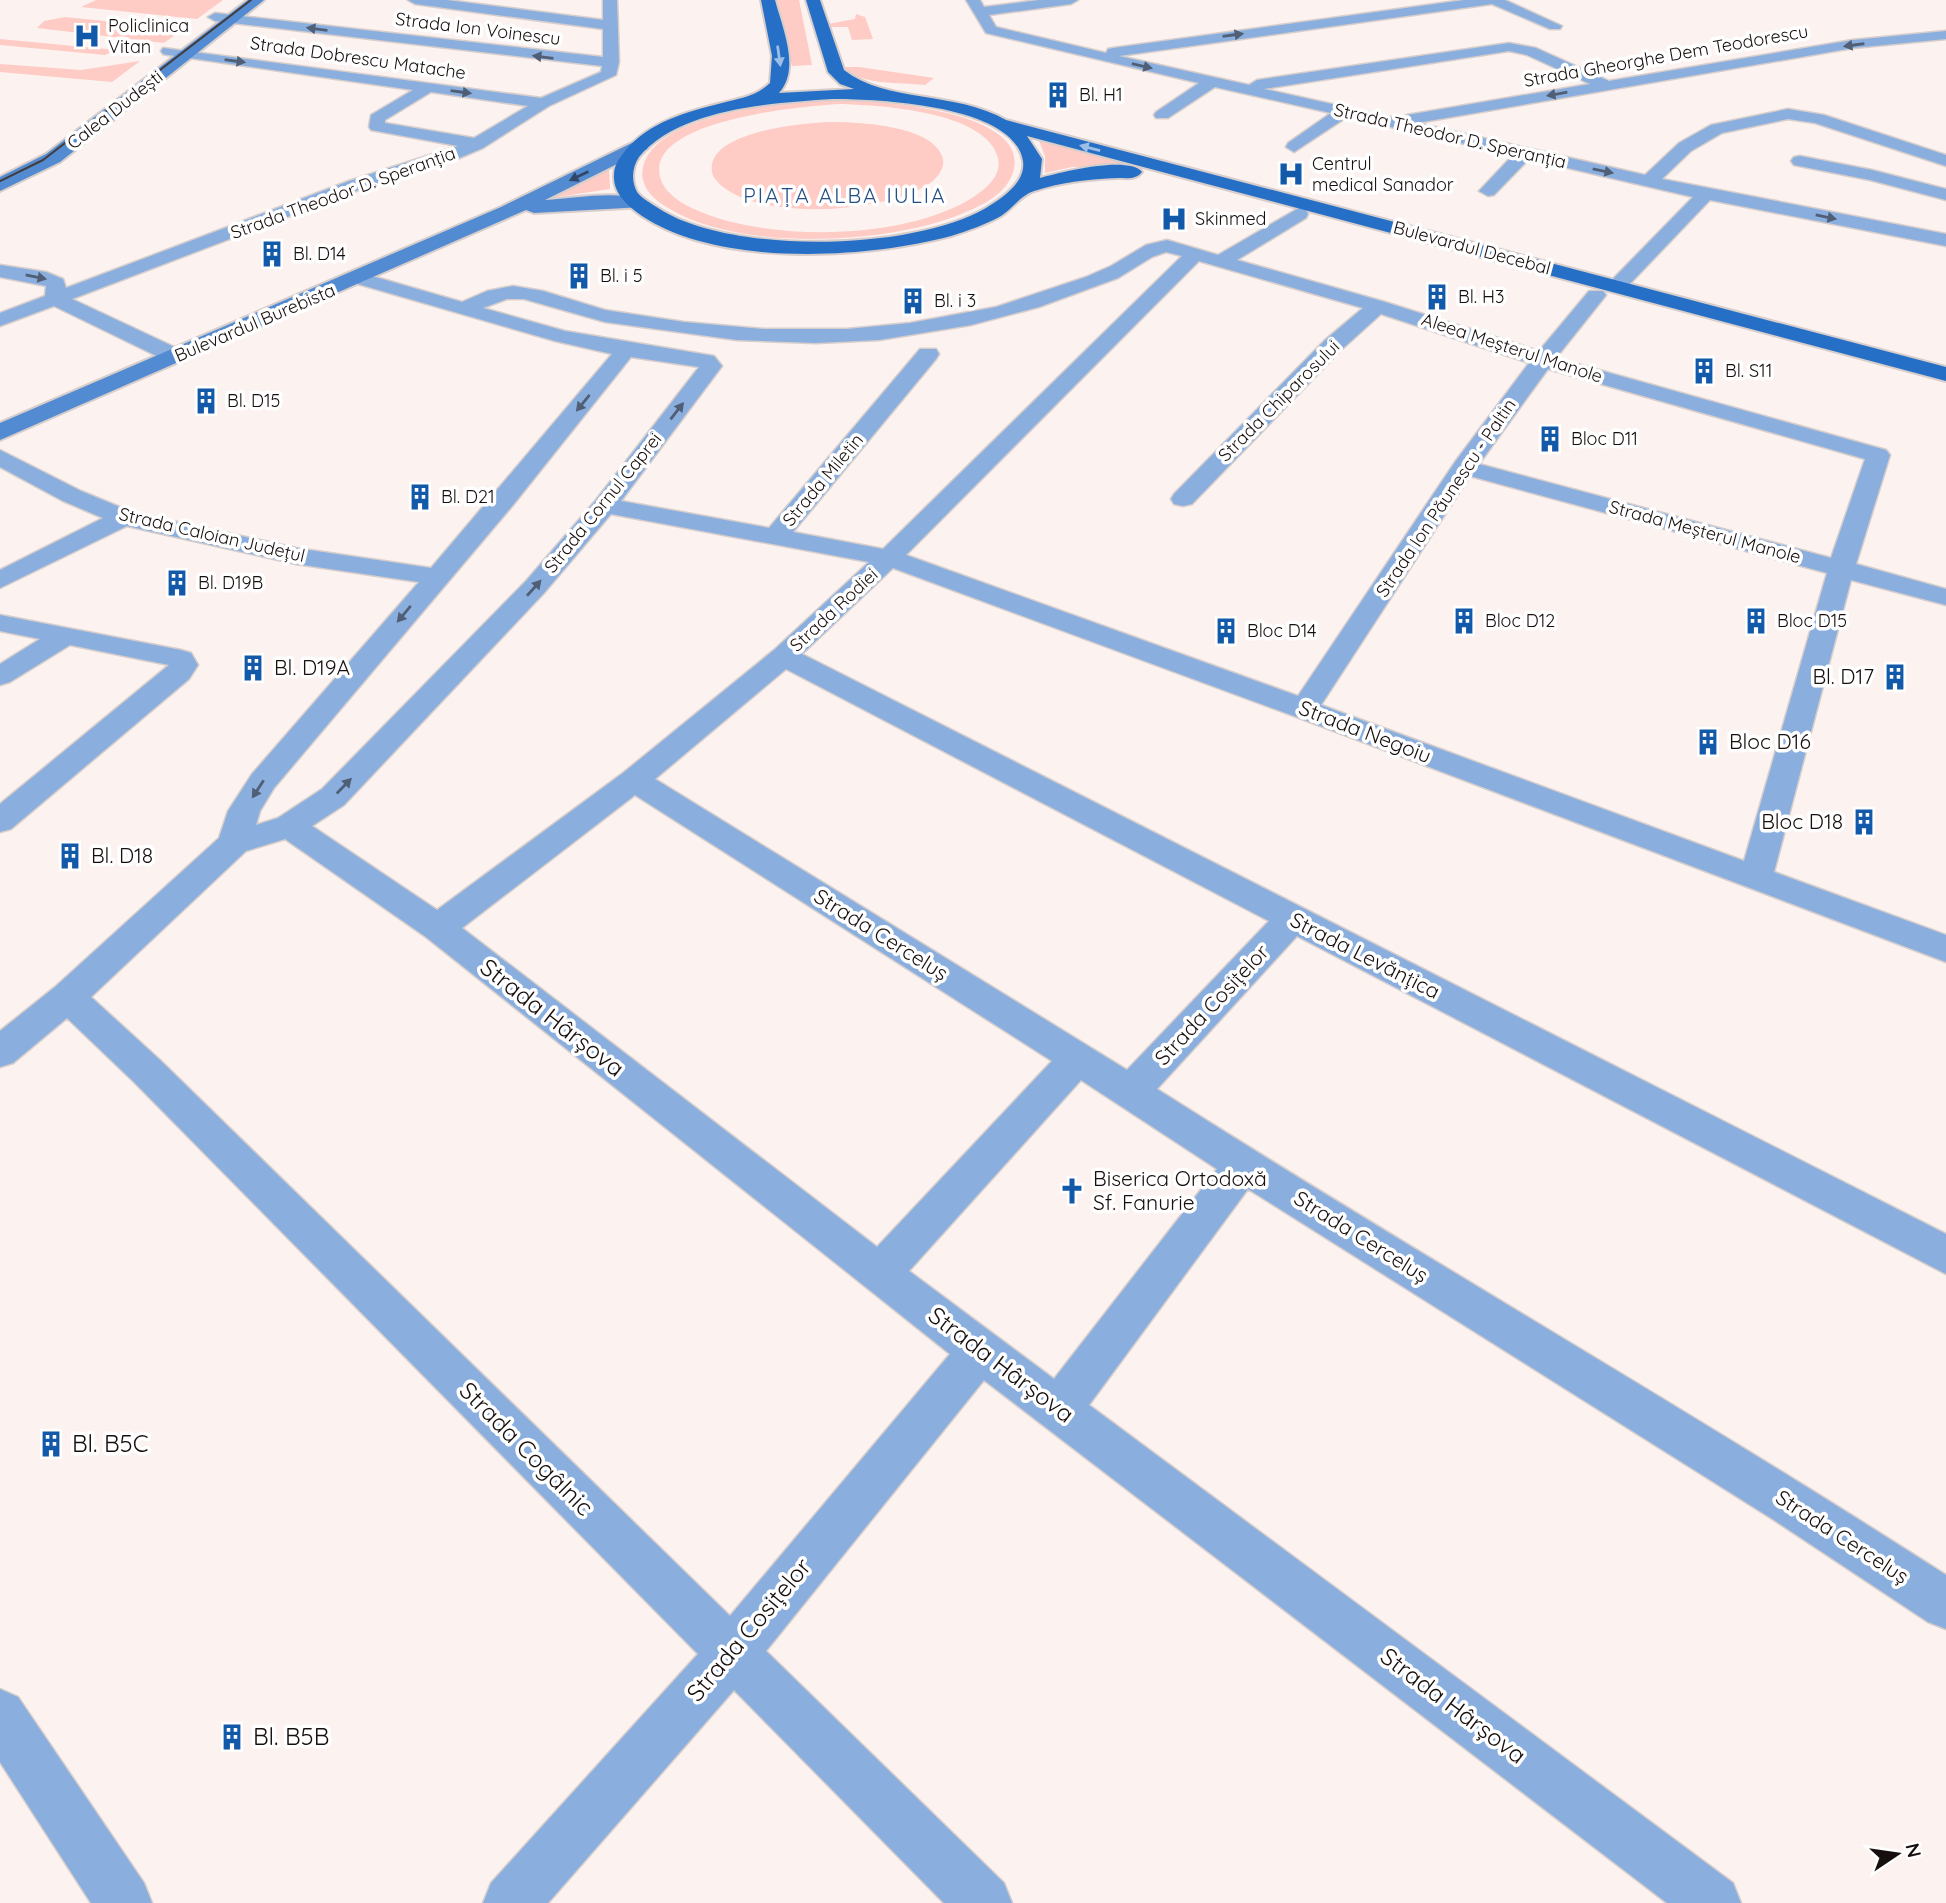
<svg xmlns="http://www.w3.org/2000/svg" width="1946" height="1903" viewBox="0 0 1946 1903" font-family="Quicksand,sans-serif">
  <rect width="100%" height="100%" fill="#fcf2f0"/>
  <g fill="#fecbc5" fill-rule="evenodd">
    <path d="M96 0H223L197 19 81 7Z"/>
    <path d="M777 0H799L812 65 792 66Z"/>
    <path d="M856 14 865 17 873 39 852 40 848 27H829L828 24 855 19Z"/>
    <path d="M65 17 183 29 164 43 37 28 44 21Z"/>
    <path d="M0 39 116 50 105 55 0 45Z"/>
    <path d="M140 61 112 82 0 72V64L81 70Z"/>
    <path d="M842 67H859L934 78 925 85C901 82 861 86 842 67Z"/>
    <path d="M822 99C858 99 1039 107 1012 175 1005 193 985 204 968 211 894 245 735 253 665 206 652 198 639 184 643 168 653 115 780 103 822 99ZM840 104C878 105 987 111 998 158 1002 175 987 188 975 196 909 240 773 242 701 212 686 206 667 196 661 180 640 119 807 106 840 104Z"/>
    <path d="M830 122C857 122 931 125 942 156 946 165 940 174 934 180 894 214 744 225 713 176 699 132 803 123 830 122Z"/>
    <path d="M1039 141 1127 163 1124 166 1072 167 1045 173V156Z"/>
    <path d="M609 167 610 189 531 201Z"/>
  </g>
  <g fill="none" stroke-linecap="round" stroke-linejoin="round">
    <g stroke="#d7cecc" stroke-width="3">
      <g id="street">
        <path d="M408 0H447L603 20V0H617L619 62 616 75 549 106 483 148 457 159 361 189 72 299 185 352 188 357 185 362H169L54 306 0 326V313L45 296 46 286 0 277V265L46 272 63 279 66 288 349 181 458 146 371 130 369 127 371 115 413 90 168 55 163 54 161 51 163 48 541 98 601 72 602 66 215 21 208 17 215 13 603 57V29L415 4ZM431 92 528 106 474 138 385 123V120Z"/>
        <path d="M966 0H980L984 7 1039 0H1078L1071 4 989 15 996 27 1106 53 1108 49 1113 48 1464 0H1505L1562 26 1560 29H1550L1492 4 1119 56 1249 85 1257 80 1509 43 1536 48 1609 81 1853 40 1946 31V39L1853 48 1417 123 1645 175 1679 143 1711 125 1788 109 1824 115 1946 155V166L1815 123 1788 119 1722 133 1691 151 1662 179 1946 234V246L1710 200 1624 290H1610L1607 286 1610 282 1693 197 1529 159 1494 195 1488 196 1479 191 1513 155 1347 117 1294 152 1286 147 1288 143 1331 113 1215 87 1168 118H1156L1154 115 1156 112 1199 83 986 33ZM1509 51 1527 55 1590 84 1407 115 1399 119 1264 89Z"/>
        <path d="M1800 156 1872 170 1946 189V200L1870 180 1794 165 1791 161 1794 157Z"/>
        <path d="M1299 208 1306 210 1308 214 1306 218 1237 260 1385 302 1539 351 1589 291H1603L1606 295 1603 299 1556 358 1886 450 1890 455 1856 564 1946 589V605L1851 580 1774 872 1946 935V962L1294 716 893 568 802 654 1946 1234V1274L1297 936 1157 1089C1418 1255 1686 1408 1946 1575V1629L1928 1622 1774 1520 1248 1189 1089 1405 1733 1883 1741 1903H1667L984 1380 766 1651 1004 1883 1012 1903H944L734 1690 548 1903H483L491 1883 698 1654 134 1082 67 1018 13 1063 0 1067V1031L55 987 219 838 228 811 252 774 419 582 296 564 127 526 0 588V570L103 518 63 501 0 467V450L81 491 132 512 296 548 431 568 612 354 555 341 351 282 348 278 351 274H365L462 302 487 291 513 286 543 291 605 310 684 322 763 329H847L910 323 996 307 1086 277 1111 266 1146 245 1167 240 1218 255ZM1166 252 1182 256 883 549 793 532 936 359 939 354 936 349H920L769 528 621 501 722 366 714 356 565 331 483 308 507 299H524L605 322 737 340 816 343 879 340 971 325 1039 307 1118 278 1152 257ZM1199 261 1363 308 1324 341 1174 494 1171 499 1174 504 1183 506 1192 504 1340 351 1381 314 1529 363 1455 462 1298 696 906 555ZM631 357 699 367 596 500 526 581 322 789 278 818 256 825 260 811 274 788 513 505ZM1548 369 1865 459 1831 558 1479 464ZM1470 476 1827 573 1744 861 1321 705ZM611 514 869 562 774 650 623 773 437 910 312 826 344 805 544 593ZM786 669 1269 921 1127 1070 655 779ZM635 795 1052 1061 877 1247 462 928ZM285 839 426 937 950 1354 730 1616 160 1060 91 997 246 851ZM1081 1080 1217 1169 1054 1379 909 1271Z"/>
        <path d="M0 615 181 650 191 653 198 665 189 679 11 829 0 832V804L169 665 70 645 10 682 0 685V664L40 639 0 631Z"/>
        <path d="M0 1689 18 1697 144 1883 152 1903H91L0 1762Z"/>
      </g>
    </g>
    <g stroke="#d7cecc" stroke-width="4">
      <g id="secondary">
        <path d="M248 0H264L60 162 0 191V177L46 154Z"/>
        <path d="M640 139 649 145 647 149 545 200C576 198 612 191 643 199L646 203 643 207 534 213 526 210 0 440V423L501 207Z"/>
      </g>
    </g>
    <g stroke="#d7cecc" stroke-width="4">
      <path id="primary" d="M761 0H775C782 27 801 69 779 93L854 89 840 84 828 72 806 0H820L844 70C886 103 956 91 1006 120L1946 367V381L1027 136 1042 159 1040 178C1059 173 1128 155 1142 172 1136 180 1126 178 1118 178 1089 179 1062 182 1034 191 1021 195 1012 209 1001 216 987 224 967 231 951 236 865 259 719 267 642 216 628 206 613 194 614 175 614 165 619 159 625 151 649 122 686 112 722 103 740 98 755 97 770 83L772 56ZM832 99C875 99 1014 104 1023 161 1026 182 1003 198 986 208 913 251 729 255 658 208 651 203 642 199 637 192 631 181 632 167 639 157 679 108 773 103 832 99Z"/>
    </g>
    <use href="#street" fill="#8aafdf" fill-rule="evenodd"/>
    <use href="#secondary" fill="#538bd2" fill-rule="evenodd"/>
    <use href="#primary" fill="#266fc7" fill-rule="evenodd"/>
    <path stroke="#443c3b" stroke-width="2" d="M0 181 43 160 251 0"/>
  </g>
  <defs><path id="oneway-solid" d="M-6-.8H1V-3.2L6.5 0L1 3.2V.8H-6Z" transform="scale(1.75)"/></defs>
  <g fill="#505f76">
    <use href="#oneway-solid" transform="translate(317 29) rotate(-173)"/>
    <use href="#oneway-solid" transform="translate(1233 35) rotate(-8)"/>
    <use href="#oneway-solid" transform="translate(1854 45) rotate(172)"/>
    <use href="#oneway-solid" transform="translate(543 57) rotate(-173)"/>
    <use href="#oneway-solid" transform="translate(235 61) rotate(8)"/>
    <use href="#oneway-solid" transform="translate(1142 66) rotate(13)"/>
    <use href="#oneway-solid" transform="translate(461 92) rotate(8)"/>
    <use href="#oneway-solid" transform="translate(1557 94) rotate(170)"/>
    <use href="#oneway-solid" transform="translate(1603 171) rotate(12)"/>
    <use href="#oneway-solid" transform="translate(1826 217) rotate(11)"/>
    <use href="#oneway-solid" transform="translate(36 277) rotate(11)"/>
    <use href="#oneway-solid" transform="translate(583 403) rotate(129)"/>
    <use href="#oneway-solid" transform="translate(677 411) rotate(-52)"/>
    <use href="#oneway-solid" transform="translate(534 588) rotate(-48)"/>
    <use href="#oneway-solid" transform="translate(404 614) rotate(130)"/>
    <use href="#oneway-solid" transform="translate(344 786) rotate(-46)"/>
    <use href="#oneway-solid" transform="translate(258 789) rotate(123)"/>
  </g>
  <g fill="#9dbee6">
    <use href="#oneway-solid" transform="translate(779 56) rotate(82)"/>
    <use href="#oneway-solid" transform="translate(1090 148) rotate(-165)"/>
  </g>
  <use fill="#324766" href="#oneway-solid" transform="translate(579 176) rotate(154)"/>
  <defs>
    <g id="hospital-bare" transform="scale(2.1)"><path d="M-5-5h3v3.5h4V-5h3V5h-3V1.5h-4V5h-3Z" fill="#1359a9" stroke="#fff" stroke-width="2.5" paint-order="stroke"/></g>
    <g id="building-bare" transform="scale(2.1)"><path d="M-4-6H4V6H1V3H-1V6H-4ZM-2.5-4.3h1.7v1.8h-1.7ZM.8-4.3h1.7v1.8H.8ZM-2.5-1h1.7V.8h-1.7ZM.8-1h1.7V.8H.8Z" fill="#1359a9" stroke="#fff" stroke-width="2.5" paint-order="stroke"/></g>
    <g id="church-bare" transform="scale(2.1)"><path d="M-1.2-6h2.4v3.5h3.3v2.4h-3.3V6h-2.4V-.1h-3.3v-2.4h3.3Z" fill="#1359a9" stroke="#fff" stroke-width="2.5" paint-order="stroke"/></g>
  </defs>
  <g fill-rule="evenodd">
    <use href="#hospital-bare" x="87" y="36"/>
    <use href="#building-bare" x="1058" y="95"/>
    <use href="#hospital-bare" x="1291" y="174"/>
    <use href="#hospital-bare" x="1174" y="219"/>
    <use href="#building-bare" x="272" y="254"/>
    <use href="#building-bare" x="579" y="276"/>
    <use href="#building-bare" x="1437" y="297"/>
    <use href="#building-bare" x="913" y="301"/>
    <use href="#building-bare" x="1704" y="371"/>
    <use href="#building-bare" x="206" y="401"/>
    <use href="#building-bare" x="1550" y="439"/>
    <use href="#building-bare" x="420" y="497"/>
    <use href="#building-bare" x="177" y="583"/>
    <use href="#building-bare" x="1464" y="621"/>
    <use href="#building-bare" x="1756" y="621"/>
    <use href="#building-bare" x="1226" y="631"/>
    <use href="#building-bare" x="253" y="668"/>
    <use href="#building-bare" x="1895" y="677"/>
    <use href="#building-bare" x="1708" y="742"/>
    <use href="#building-bare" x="1864" y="822"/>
    <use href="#building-bare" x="70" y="856"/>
    <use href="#church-bare" x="1072" y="1191"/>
    <use href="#building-bare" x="51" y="1444"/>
    <use href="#building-bare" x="232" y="1737"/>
  </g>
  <g text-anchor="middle" stroke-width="7" stroke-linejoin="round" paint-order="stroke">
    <g font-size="18" fill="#170f0e" stroke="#fff" text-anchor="start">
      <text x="108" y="32">Policlinica<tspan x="108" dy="21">Vitan</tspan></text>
      <text x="1079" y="101">Bl. H1</text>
      <text x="1312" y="170">Centrul<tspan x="1312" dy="21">medical Sanador</tspan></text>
      <text x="1195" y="225">Skinmed</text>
      <text x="293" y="260">Bl. D14</text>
      <text x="600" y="282">Bl. i 5</text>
      <text x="1458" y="303">Bl. H3</text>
      <text x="934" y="307">Bl. i 3</text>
      <text x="1725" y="377">Bl. S11</text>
      <text x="227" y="407">Bl. D15</text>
      <text x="1571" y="445">Bloc D11</text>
      <text x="441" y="503">Bl. D21</text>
      <text x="198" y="589">Bl. D19B</text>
      <text x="1485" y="627">Bloc D12</text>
      <text x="1777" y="627">Bloc D15</text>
      <text x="1247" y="637">Bloc D14</text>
    </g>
    <g font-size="18" fill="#170f0e" stroke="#fff">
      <text transform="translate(478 29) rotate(7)" y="6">Strada Ion Voinescu</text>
      <text transform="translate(1666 56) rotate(-10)" y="6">Strada Gheorghe Dem Teodorescu</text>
      <text transform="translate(358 58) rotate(8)" y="6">Strada Dobrescu Matache</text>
      <text transform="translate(115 110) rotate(-38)" y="6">Calea Dudești</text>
      <text transform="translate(1450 136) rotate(13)" y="6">Strada Theodor D. Speranția</text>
      <text transform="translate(343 193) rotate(-20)" y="6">Strada Theodor D. Speranția</text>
      <text transform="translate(1472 248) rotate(15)" y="6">Bulevardul Decebal</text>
      <text transform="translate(255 323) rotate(-23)" y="6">Bulevardul Burebista</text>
      <text transform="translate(1512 348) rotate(18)" y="6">Aleea Meșterul Manole</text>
      <text transform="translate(1279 401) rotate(-45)" y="6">Strada Chiparosului</text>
      <text transform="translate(823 480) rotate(-50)" y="6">Strada Miletin</text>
      <text transform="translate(1446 498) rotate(-56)" y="6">Strada Ion Păunescu - Paltin</text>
      <text transform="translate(603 503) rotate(-51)" y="6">Strada Cornul Caprei</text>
      <text transform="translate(1705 532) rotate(15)" y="6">Strada Meșterul Manole</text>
      <text transform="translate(212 535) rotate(13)" y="6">Strada Caloian Județul</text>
      <text transform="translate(834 610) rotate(-43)" y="6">Strada Rodiei</text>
    </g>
    <g font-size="21" letter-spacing="2" fill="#254f84" stroke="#fff">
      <text x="845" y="203">PIAȚA ALBA IULIA</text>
    </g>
    <g font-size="21" fill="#170f0e" stroke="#fff" text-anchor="start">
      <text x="274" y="675">Bl. D19A</text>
      <text x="1874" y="684" text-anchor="end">Bl. D17</text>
      <text x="1729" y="749">Bloc D16</text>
      <text x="1843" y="829" text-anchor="end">Bloc D18</text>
      <text x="91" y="863">Bl. D18</text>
      <text x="1093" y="1186">Biserica Ortodoxă<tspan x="1093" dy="24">Sf. Fanurie</tspan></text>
    </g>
    <g font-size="21" fill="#170f0e" stroke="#fff">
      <text transform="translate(1365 732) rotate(21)" y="7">Strada Negoiu</text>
      <text transform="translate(881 935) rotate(32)" y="7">Strada Cerceluș</text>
      <text transform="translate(1365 956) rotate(27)" y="7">Strada Levănțica</text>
      <text transform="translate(1212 1005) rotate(-47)" y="7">Strada Cosițelor</text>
      <text transform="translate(1361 1237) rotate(32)" y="7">Strada Cerceluș</text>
      <text transform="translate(1842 1537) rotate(33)" y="7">Strada Cerceluș</text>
    </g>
    <g font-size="24" fill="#170f0e" stroke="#fff">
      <text transform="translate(552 1018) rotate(38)" y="8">Strada Hârșova</text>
      <text transform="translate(1001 1365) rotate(37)" y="8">Strada Hârșova</text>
      <text transform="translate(526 1449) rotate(45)" y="8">Strada Cogâlnic</text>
      <text transform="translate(749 1630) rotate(-50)" y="8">Strada Cosițelor</text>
      <text transform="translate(1453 1706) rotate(37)" y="8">Strada Hârșova</text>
    </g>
    <g font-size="24" fill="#170f0e" stroke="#fff" text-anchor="start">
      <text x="72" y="1452">Bl. B5C</text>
      <text x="253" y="1745">Bl. B5B</text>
    </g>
  </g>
  <g transform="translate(1897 1854) rotate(77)" stroke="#ffffff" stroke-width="5" paint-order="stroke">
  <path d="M0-5L12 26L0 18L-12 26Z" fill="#170f0e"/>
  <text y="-10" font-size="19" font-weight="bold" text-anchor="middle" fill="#170f0e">N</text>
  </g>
</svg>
